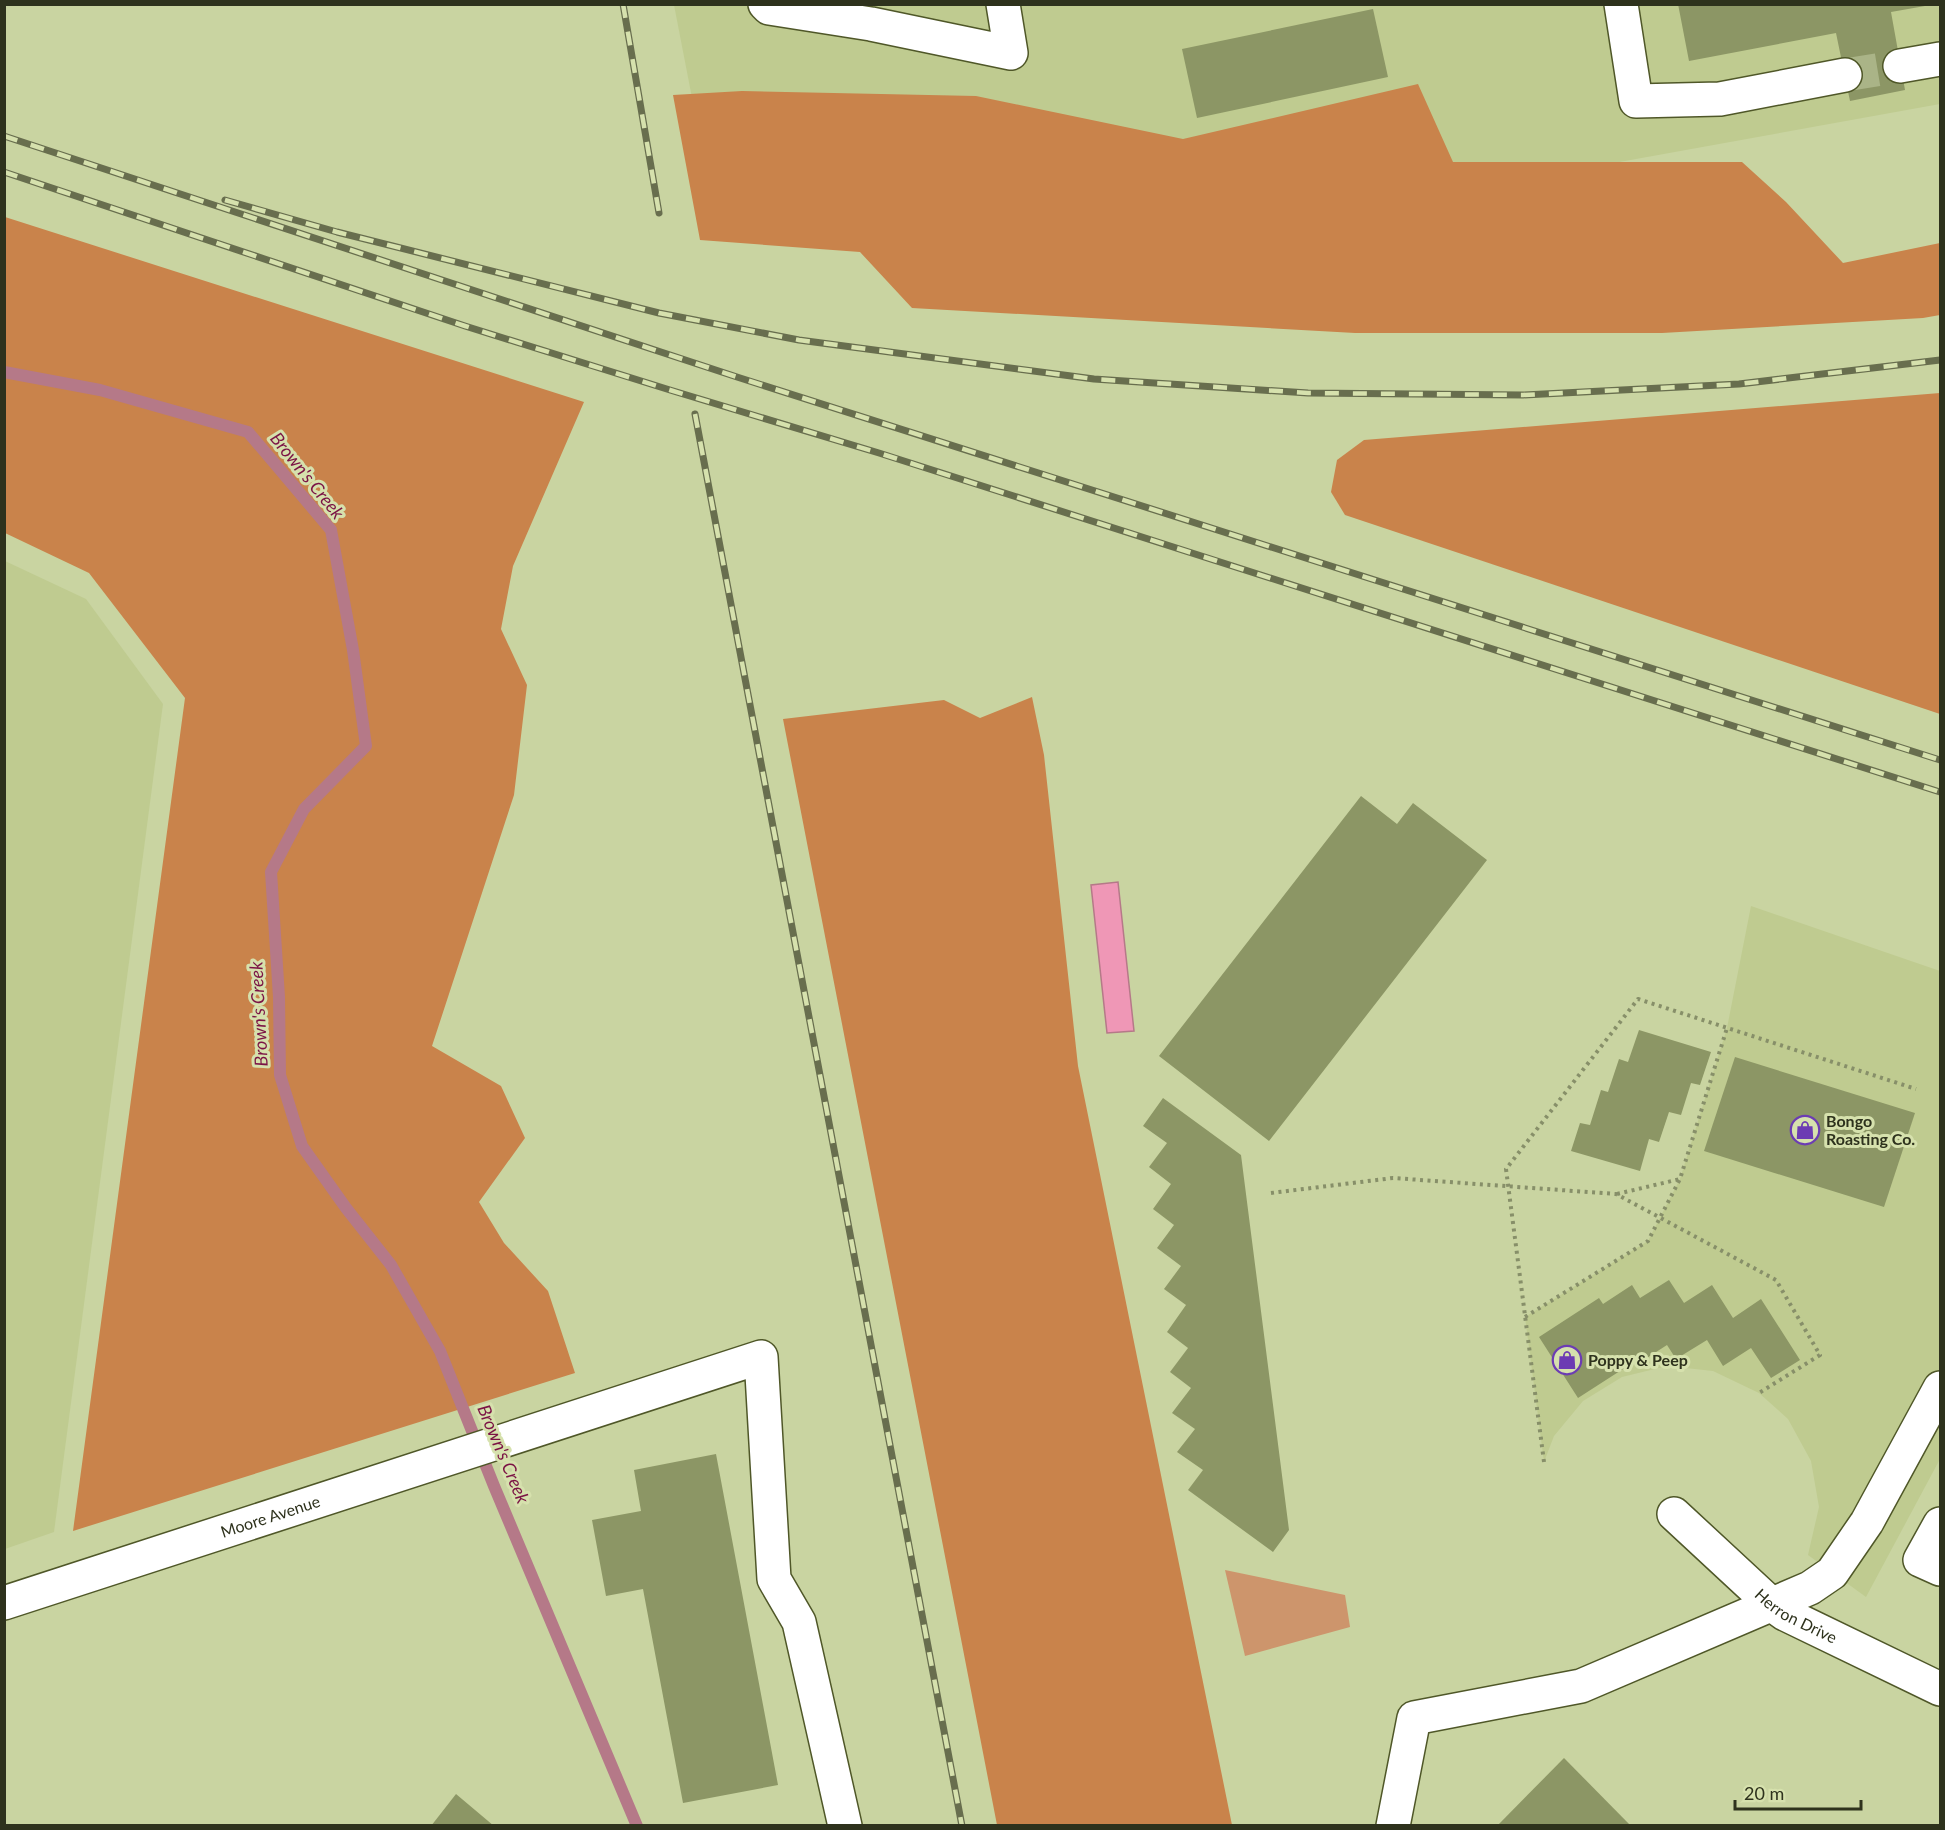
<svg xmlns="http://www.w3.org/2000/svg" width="1945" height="1830" viewBox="0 0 1945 1830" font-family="Lato,sans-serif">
  <rect width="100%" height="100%" fill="#c9d4a1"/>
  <g fill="#bfcb90">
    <path d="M674 5H1940V104L1476 188 712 201Z"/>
    <path d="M5 561 86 599 163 704 54 1532 5 1549Z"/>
    <path d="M1751 906 1940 971V1459L1866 1597 1808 1555 1819 1507 1811 1461 1788 1419 1759 1393 1713 1371 1667 1366 1622 1377 1583 1401 1554 1436 1544 1462 1525 1317 1648 1241 1680 1179 1727 1028Z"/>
  </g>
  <path fill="#cd956c" d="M1225 1570 1345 1595 1350 1627 1245 1656Z"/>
  <g fill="#c9834b">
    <path d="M1418 84 1453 162H1742L1786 202 1843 263 1940 243V315L1923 318 1662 333H1355L912 308 860 252 700 240 673 95 742 91 976 96 1183 139Z"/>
    <path d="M5 217 584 402 513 566 501 629 527 685 514 795 432 1046 501 1086 525 1138 479 1202 504 1243 548 1291 575 1373 73 1531 185 698 89 573 5 533Z"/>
    <path d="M1940 393V714L1345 515 1331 492 1337 460 1364 440Z"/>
    <path d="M1032 697 1044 755 1078 1066 1232 1825H997L783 719 944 700 980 718Z"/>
  </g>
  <path fill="#ef97b6" stroke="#b57988" stroke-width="1.5" d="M1118 882 1134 1031 1107 1033 1091 885Z"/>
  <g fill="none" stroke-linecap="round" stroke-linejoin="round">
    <path stroke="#b57988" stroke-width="12" d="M4 372 100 390 248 432 331 530 353 650 366 746 304 809 271 872 279 997 280 1075 302 1146 346 1208 391 1265 440 1351 494 1486 637 1826"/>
  </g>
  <g fill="#8c9665">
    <path d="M1678 4H1925V6L1891 12 1905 90 1850 101 1836 33 1689 61Z"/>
    <path d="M1373 9 1388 77 1197 118 1182 49Z"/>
    <path d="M1361 796 1397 824 1413 803 1487 860 1269 1141 1159 1056Z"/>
    <path d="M1639 1030 1711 1052 1700 1085 1691 1083 1681 1115 1669 1112 1659 1142 1649 1139 1640 1171 1571 1151 1580 1123 1590 1125 1601 1090 1608 1092 1619 1059 1628 1062Z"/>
    <path d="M1735 1057 1915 1113 1884 1207 1704 1151Z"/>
    <path d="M1163 1098 1241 1155 1289 1530 1273 1552 1188 1490 1203 1470 1177 1452 1195 1429 1172 1413 1191 1388 1170 1372 1188 1348 1167 1332 1186 1305 1164 1289 1181 1266 1157 1248 1174 1225 1153 1209 1171 1184 1149 1167 1167 1143 1143 1126Z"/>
    <path d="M1669 1280 1684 1303 1712 1285 1733 1318 1761 1299 1800 1360 1771 1378 1751 1348 1723 1366 1707 1340 1676 1359 1667 1345 1639 1363 1637 1360 1578 1398 1539 1337 1599 1298 1603 1304 1632 1285 1640 1298Z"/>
    <path d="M716 1454 778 1785 683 1803 643 1589 606 1596 592 1520 641 1511 634 1470Z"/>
    <path d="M1564 1758 1631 1826H1497Z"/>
    <path d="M456 1794 494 1826H431Z"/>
  </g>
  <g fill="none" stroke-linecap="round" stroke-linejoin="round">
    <path stroke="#aab487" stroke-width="33" stroke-dasharray="33 16" stroke-linecap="butt" d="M1845 75 1900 66"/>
    <g stroke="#4f5728" stroke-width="36">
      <g id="minor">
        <path d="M765 4 769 8 871 24 1011 53 1003 4"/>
        <path d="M1621 4 1636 101 1720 99 1845 75"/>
        <path d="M1900 66 1940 59"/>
        <path id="s1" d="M1674 1514 1771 1604 1785 1614 1940 1689"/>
        <path d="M1940 1524 1920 1560 1940 1569"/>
        <path id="s2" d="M4 1603 761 1357 774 1579 799 1622 845 1826"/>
        <path d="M1393 1826 1414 1718 1581 1686 1810 1588 1832 1573 1867 1522 1940 1388"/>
      </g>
    </g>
    <g stroke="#878f69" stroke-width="4" stroke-dasharray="3 4.5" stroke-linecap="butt">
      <path d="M1271 1193 1393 1178 1616 1194 1776 1280 1820 1355 1759 1393"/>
      <path d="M1617 1194 1680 1179"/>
      <path d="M1525 1317 1648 1241 1680 1179 1727 1028"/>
      <path d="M1544 1462 1506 1169 1638 999 1916 1089"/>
    </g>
    <use href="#minor" stroke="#fff" stroke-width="33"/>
    <g stroke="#686e4e" stroke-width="7">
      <g id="rail">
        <path d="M623 4 659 213"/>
        <path d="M4 136 737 377 1940 760"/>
        <path d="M4 172 465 326 670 390 879 453 1940 792"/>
        <path d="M225 200 337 232 659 313 799 340 1094 379 1308 393 1523 395 1739 384 1940 360"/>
        <path d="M695 414 962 1826"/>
      </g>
    </g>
    <use href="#rail" stroke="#d6e1ad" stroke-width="4.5" stroke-dasharray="14" stroke-linecap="butt"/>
  </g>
  <defs>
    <g id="shop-ring" transform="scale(1.5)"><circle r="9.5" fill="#d6e1ad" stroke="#6c3cb3" stroke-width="1.5"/><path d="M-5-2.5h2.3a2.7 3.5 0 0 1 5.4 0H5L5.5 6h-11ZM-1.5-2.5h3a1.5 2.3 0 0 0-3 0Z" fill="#6c3cb3"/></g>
  </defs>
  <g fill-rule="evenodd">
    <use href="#shop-ring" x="1805" y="1130"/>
    <use href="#shop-ring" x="1567" y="1360"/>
  </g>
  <g text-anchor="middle" stroke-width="6" stroke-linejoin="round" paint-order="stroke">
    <g font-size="16" font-weight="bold" fill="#2e321d" stroke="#d6e1ad" text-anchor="start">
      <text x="1826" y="1127">Bongo<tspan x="1826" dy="18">Roasting Co.</tspan></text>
      <text x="1588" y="1366">Poppy &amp; Peep</text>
    </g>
    <g font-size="16" fill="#2e321d" stroke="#d6e1ad">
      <text dy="6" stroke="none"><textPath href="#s2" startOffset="280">Moore Avenue</textPath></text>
      <text dy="6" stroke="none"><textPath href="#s1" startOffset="160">Herron Drive</textPath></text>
    </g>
    <g font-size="18" font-style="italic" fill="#7b1445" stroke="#d6e1ad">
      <text transform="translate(307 476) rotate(51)" y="6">Brown's Creek</text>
      <text transform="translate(259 1014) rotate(-93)" y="6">Brown's Creek</text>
      <text transform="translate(503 1454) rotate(67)" y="6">Brown's Creek</text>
    </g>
  </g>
  <rect width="1945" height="1830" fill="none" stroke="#2e321d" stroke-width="12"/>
  <path d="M1735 1800v9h126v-9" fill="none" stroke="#2e321d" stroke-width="3"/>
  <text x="1744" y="1800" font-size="18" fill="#2e321d" stroke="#d6e1ad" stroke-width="4.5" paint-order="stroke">20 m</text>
</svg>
